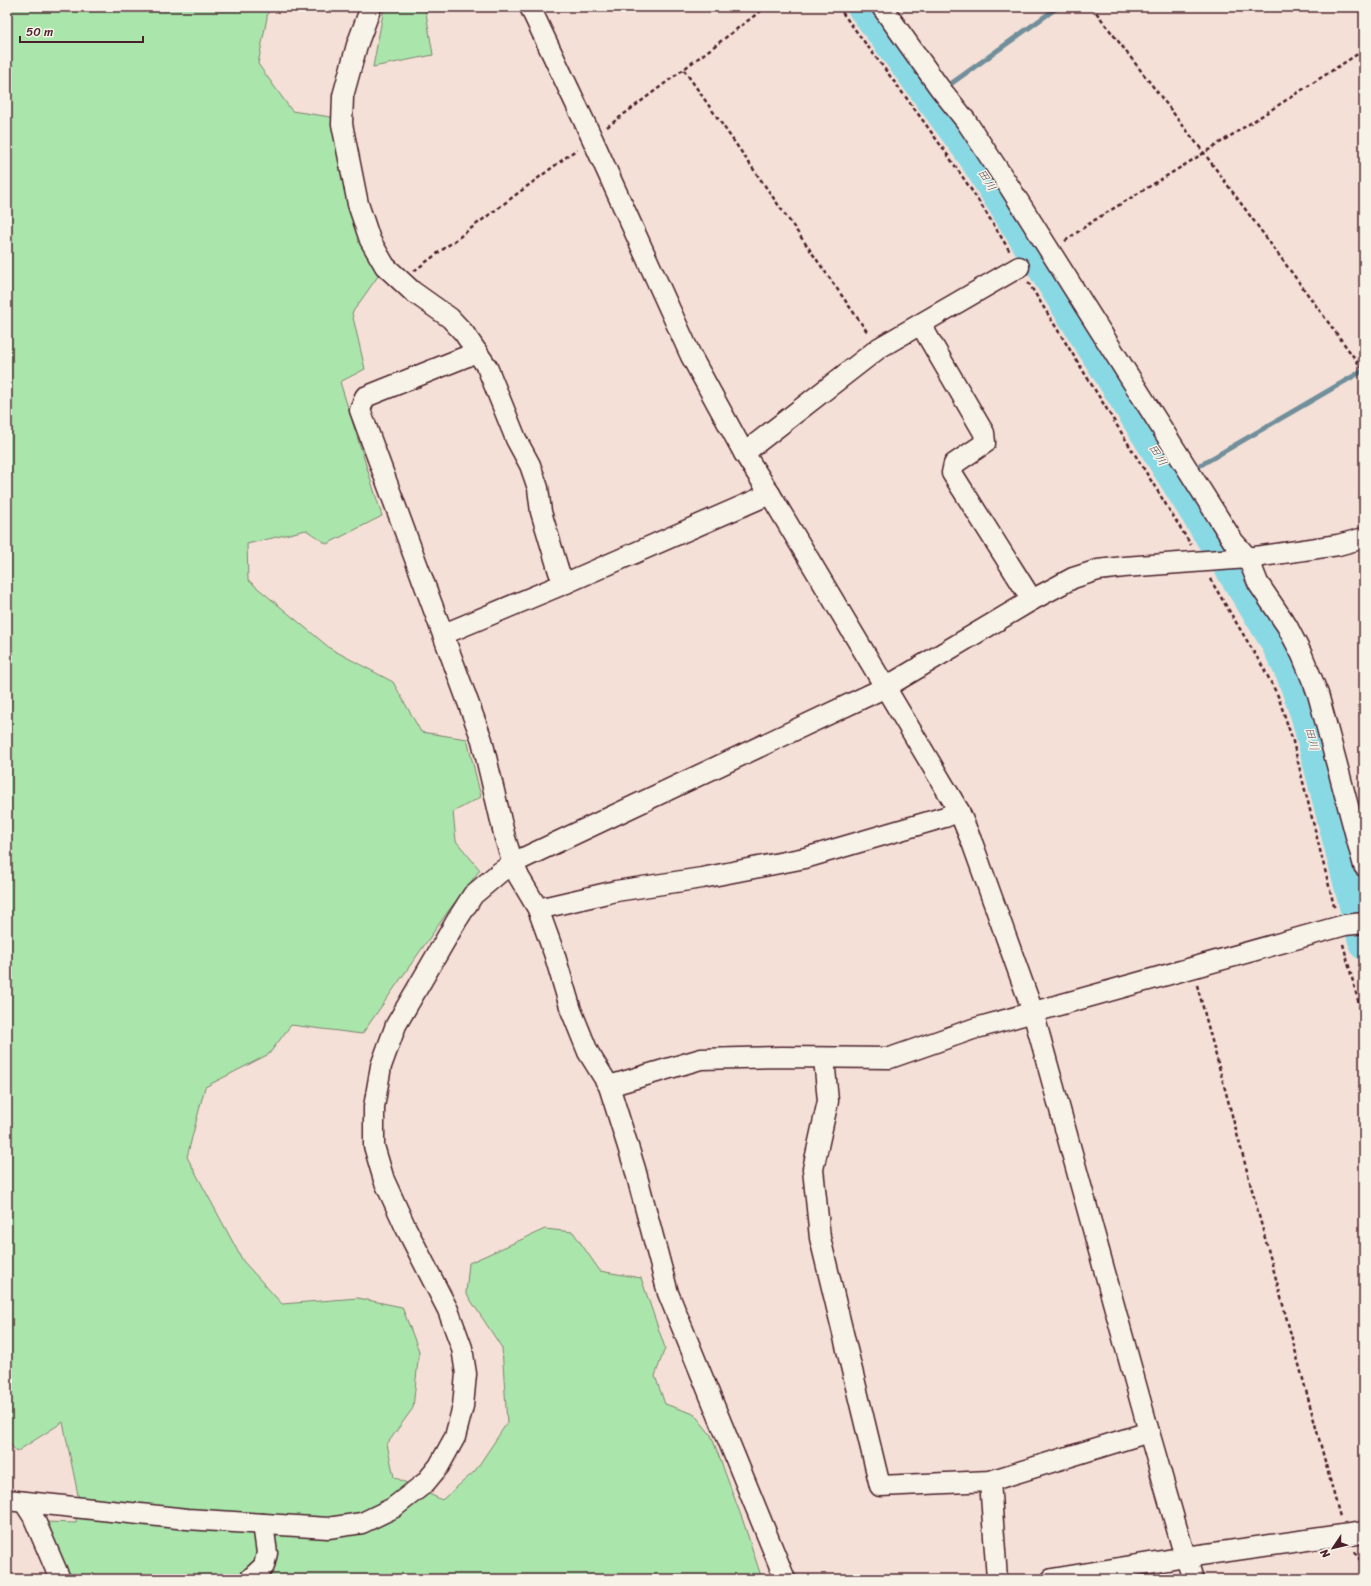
<svg xmlns="http://www.w3.org/2000/svg" width="1371" height="1586" viewBox="0 0 1371 1586" font-family="Sriracha,'Klee One',sans-serif">
  <rect width="100%" height="100%" fill="#f5e0d7"/>
  <filter id="ink" filterUnits="userSpaceOnUse"><feTurbulence type="fractalNoise" baseFrequency=".025" numOctaves="2"/><feDisplacementMap in="SourceGraphic" scale="8" xChannelSelector="R" yChannelSelector="G"/><feConvolveMatrix kernelMatrix="1 2 1 2 8 2 1 2 1" color-interpolation-filters="sRGB"/></filter>
  <g filter="url(#ink)">
    <g fill="#aae6ac" stroke="#7a826c">
      <path d="M7 7H269L258 64 292 111 331 117 350 196 383 269 352 313 365 369 340 382 382 516 327 544 306 530 247 544 248 580 331 649 393 682 421 732 467 739 481 797 453 812 456 841 480 870 449 910 362 1034 291 1025 269 1054 205 1087 187 1157 243 1261 282 1304 358 1298 402 1307 419 1351 413 1408 387 1444 394 1477 442 1500 475 1471 507 1423 502 1348 466 1293 469 1263 545 1229 573 1232 600 1271 641 1278 665 1348 655 1376 665 1404 694 1414 711 1435 743 1521 762 1579H69L45 1522 76 1523 78 1495 63 1422 16 1452 7 1439Z"/>
      <path d="M382 7H425L433 55 373 67 384 8Z"/>
    </g>
    <g fill="none" stroke-linecap="round" stroke-linejoin="round">
      <g stroke="#708f9b" stroke-width="5">
        <path d="M945 88 1058 7"/>
        <path d="M931 99 938 93"/>
        <path d="M1192 470 1364 370"/>
        <path d="M1174 480 1185 474"/>
      </g>
      <path stroke="#89d9e5" stroke-width="30" d="M862 7 971 154 1274 640 1292 677 1306 717 1364 945"/>
      <g stroke="#4a1f2b" stroke-width="23">
        <g id="minor">
          <path d="M371 7 357 45 343 96 342 124 358 204 370 240 385 266 412 291 450 318 464 333 487 367 516 439 530 465 538 488 541 512 559 572 566 583"/>
          <path d="M530 7 592 138 691 356 744 453 770 494 959 811 973 845 1033 1012 1149 1432 1181 1543 1193 1579"/>
          <path d="M882 7 939 87 966 121 1007 183 1233 541 1248 558 1258 583 1287 626 1302 655 1318 694 1364 866"/>
          <path d="M921 325 984 433 985 443 954 464 952 473 1032 600"/>
          <path d="M476 351 465 357 365 397 360 410 482 740 505 838 513 863 519 877 538 909 554 953 571 1010 588 1052 609 1086 635 1169 668 1293 785 1579"/>
          <path d="M744 453 879 348 1019 267"/>
          <path d="M444 634 566 583 770 494"/>
          <path d="M538 909 616 891 702 878 805 858 945 817 959 811"/>
          <path d="M824 1058 828 1101 813 1169 820 1238 880 1486 990 1481 1149 1432"/>
          <path d="M609 1086 701 1059 782 1057 890 1058 973 1029 1345 925 1364 923"/>
          <path d="M990 1481 997 1579"/>
          <path d="M7 1500 187 1519 328 1528 362 1523 393 1508 425 1483 439 1466 455 1437 463 1406 466 1374 462 1348 448 1310 405 1226 384 1180 374 1146V1107L381 1066 396 1025 457 920 473 895 499 873 513 863 886 687 1032 600 1073 578 1098 570 1124 567 1248 558 1338 545 1364 538"/>
          <path d="M24 1502 33 1516 60 1579"/>
          <path d="M250 1579 264 1566 267 1553 263 1524"/>
          <path d="M1052 1579 1186 1557 1364 1532"/>
        </g>
      </g>
      <g stroke="#4a1f2b" stroke-width="2.5" stroke-dasharray="4 3" stroke-linecap="butt">
        <path d="M838 7C898 87 960 166 1010 252"/>
        <path d="M1092 7 1204 153 1364 371"/>
        <path d="M684 70 868 333"/>
        <path d="M607 127 766 7"/>
        <path d="M1065 241 1093 221 1204 153 1364 50"/>
        <path d="M414 271 577 149"/>
        <path d="M1028 282 1191 545"/>
        <path d="M1210 579 1264 669 1278 696 1292 738 1335 910"/>
        <path d="M1343 944 1364 1023"/>
        <path d="M1197 985 1340 1517"/>
        <path d="M1355 1551 1364 1567"/>
      </g>
      <use href="#minor" stroke="#f7f3e8" stroke-width="20"/>
    </g>
  </g>
  <g text-anchor="middle" stroke-width="3" stroke-linejoin="round" paint-order="stroke">
    <g font-size="12" font-style="italic" fill="#5a4e5a" stroke="#f7f3e8">
      <text transform="translate(987 180) rotate(58)" y="4">田川</text>
      <text transform="translate(1158 455) rotate(58)" y="4">田川</text>
      <text transform="translate(1312 739) rotate(76)" y="4">田川</text>
    </g>
  </g>
  <rect width="1371" height="1586" fill="none" stroke="#f7f3e8" stroke-width="24"/>
  <rect x="12" y="12" width="1347" height="1562" fill="none" stroke="#4a1f2b" stroke-width="1.5" filter="url(#ink)"/>
  <g transform="translate(1333 1548) rotate(235)" stroke="#f7f3e8" stroke-width="3" paint-order="stroke">
  <path d="M0-3L7 15L0 10L-7 15Z" fill="#4a1f2b"/>
  <text y="-6" font-size="11" font-weight="bold" text-anchor="middle" fill="#4a1f2b">N</text>
  </g>
  <path d="M20 36v6h123v-6" fill="none" stroke="#4a1f2b" stroke-width="2"/>
  <text x="26" y="36" font-size="12" fill="#4a1f2b" stroke="#f7f3e8" stroke-width="3" paint-order="stroke">50 m</text>
</svg>
